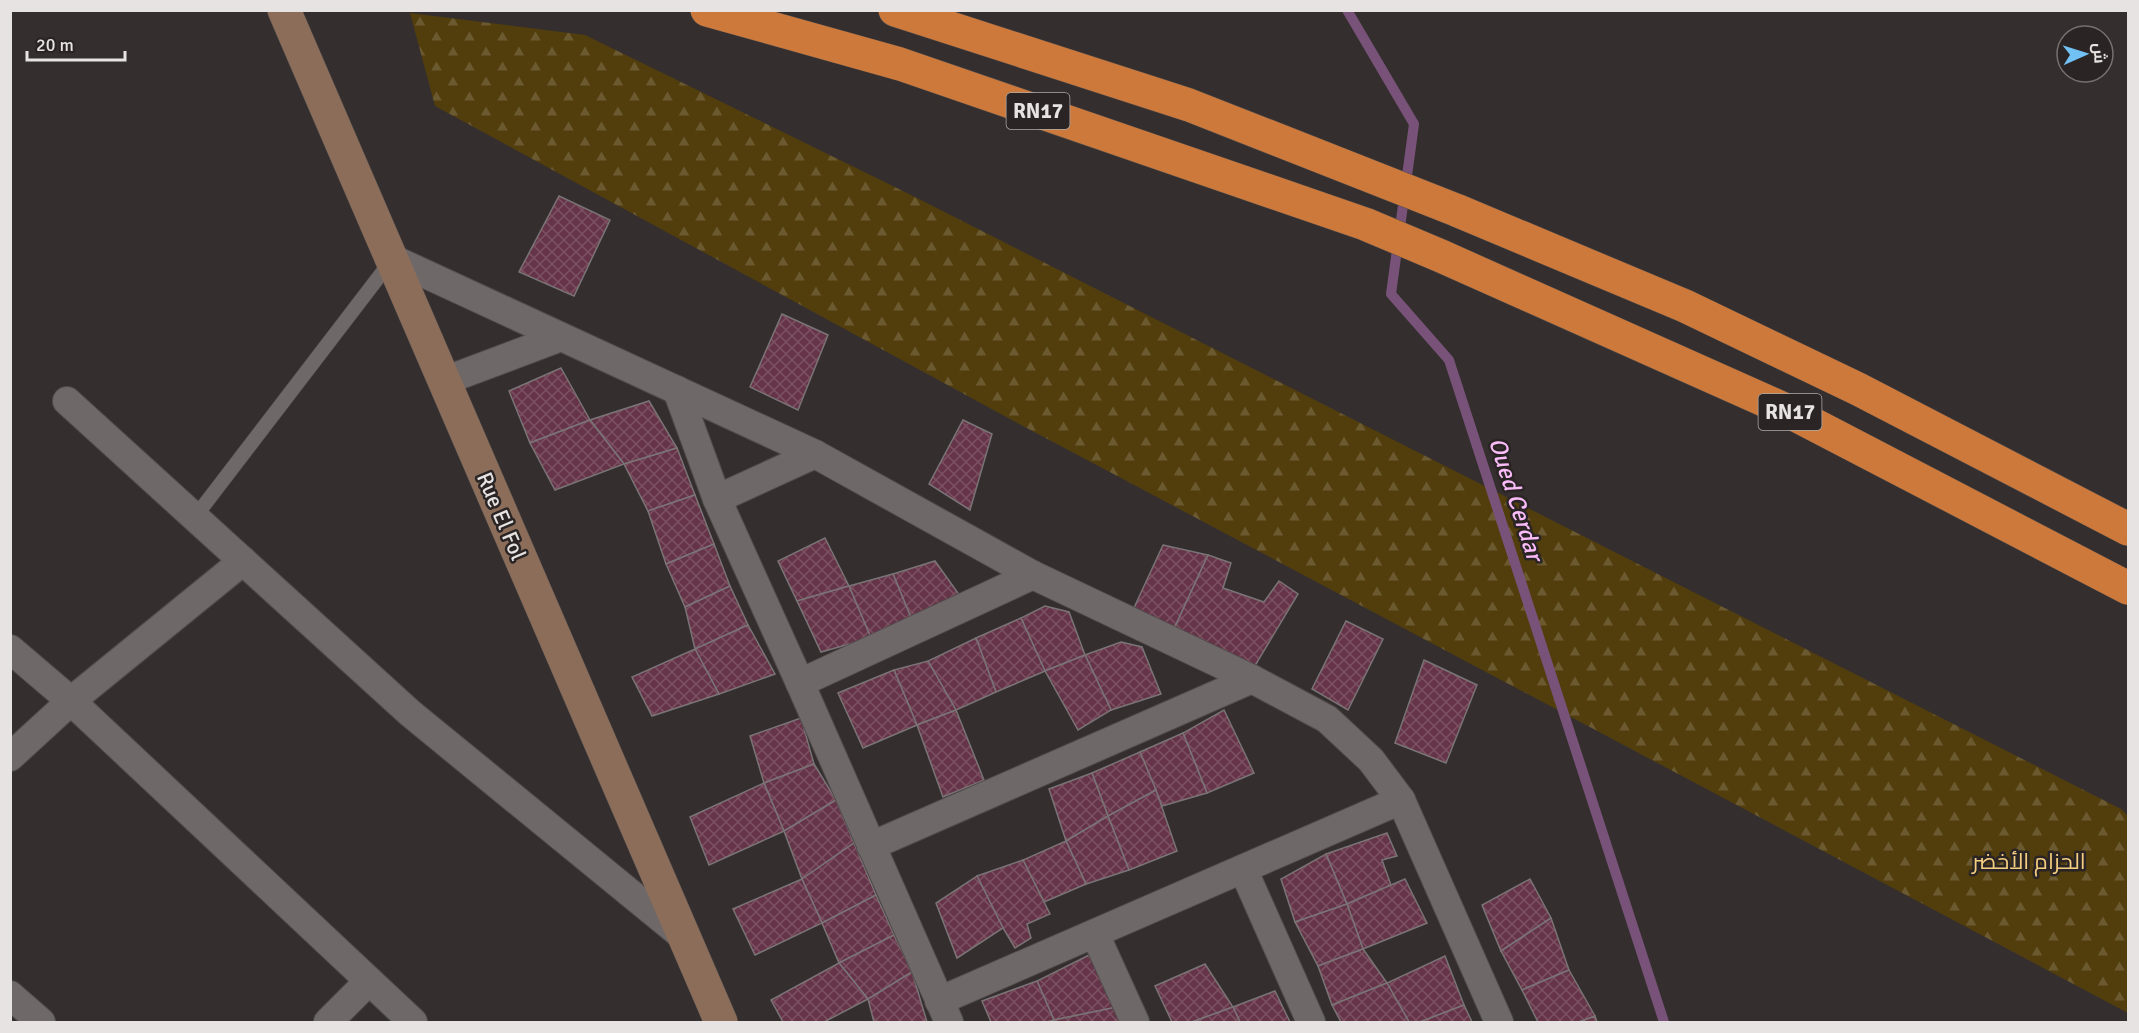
<svg xmlns="http://www.w3.org/2000/svg" width="2139" height="1033" viewBox="0 0 2139 1033" font-family="Signika,Cairo,sans-serif">
  <defs>
    <pattern id="forest-firs" width="22" height="20" patternUnits="userSpaceOnUse" patternTransform="scale(1.5)"><rect width="22" height="20" fill="#523d0d"/><path d="M5 1l3.5 6h-7zM16 11l3.5 6h-7z" fill="#6b5930"/></pattern>
    <pattern id="building-cross-hatch" width="8" height="8" patternUnits="userSpaceOnUse" patternTransform="scale(1.5)"><rect width="8" height="8" fill="#663448"/><path d="M0 0l8 8M0 8l8-8" fill="none" stroke="#7c5162"/></pattern>
  </defs>
  <rect width="100%" height="100%" fill="#342f2e"/>
  <path fill="url(#forest-firs)" d="M410 13 585 35 909 194 2121 809 2128 816V1013L1010 419 435 106Z"/>
  <g fill="none" stroke-linecap="round" stroke-linejoin="round">
    <path stroke="#785278" stroke-width="10" d="M1347 10 1414 124 1391 294 1449 360 1664 1022"/>
  </g>
  <g fill="url(#building-cross-hatch)" stroke="#7a7476" stroke-width="1.5">
    <path d="M559 196 610 220 574 296 519 272Z"/>
    <path d="M782 314 828 335 798 410 750 387Z"/>
    <path d="M561 368 590 420 530 443 509 391Z"/>
    <path d="M649 401 677 448 624 464 590 420Z"/>
    <path d="M590 420 624 464 555 490 530 443Z"/>
    <path d="M963 420 992 434 970 510 929 484Z"/>
    <path d="M677 448 695 495 648 511 624 464Z"/>
    <path d="M695 495 714 544 666 564 648 511Z"/>
    <path d="M825 538 849 586 797 601 778 561Z"/>
    <path d="M714 544 730 586 685 607 666 564Z"/>
    <path d="M1163 545 1208 555 1174 629 1132 612Z"/>
    <path d="M1208 555 1231 563 1223 588 1264 602 1279 581 1298 594 1253 669 1174 629Z"/>
    <path d="M935 561 965 603 914 625 893 574Z"/>
    <path d="M893 574 914 625 871 638 849 586Z"/>
    <path d="M730 586 748 625 695 649 685 607Z"/>
    <path d="M849 586 871 638 821 652 797 601Z"/>
    <path d="M1045 606 1069 612 1085 655 1045 671 1021 618Z"/>
    <path d="M1021 618 1045 671 996 692 976 638Z"/>
    <path d="M1346 621 1383 639 1348 710 1312 689Z"/>
    <path d="M748 625 775 674 719 694 695 649Z"/>
    <path d="M976 638 996 692 956 710 928 661Z"/>
    <path d="M1121 642 1142 647 1161 694 1111 710 1085 655Z"/>
    <path d="M695 649 719 694 652 716 632 677Z"/>
    <path d="M1085 655 1111 710 1078 730 1045 671Z"/>
    <path d="M1424 660 1477 685 1446 763 1395 743Z"/>
    <path d="M928 661 956 710 917 725 894 670Z"/>
    <path d="M894 670 917 725 863 748 838 693Z"/>
    <path d="M956 710 984 780 943 797 917 725Z"/>
    <path d="M1224 710 1254 773 1207 793 1183 733Z"/>
    <path d="M801 718 814 764 764 783 750 736Z"/>
    <path d="M1183 733 1207 793 1162 806 1140 752Z"/>
    <path d="M1140 752 1156 790 1108 816 1092 773Z"/>
    <path d="M814 764 836 800 784 831 764 783Z"/>
    <path d="M1092 773 1108 816 1066 841 1049 789Z"/>
    <path d="M764 783 784 831 709 865 690 817Z"/>
    <path d="M1156 790 1177 851 1129 870 1108 816Z"/>
    <path d="M836 800 854 843 802 879 784 831Z"/>
    <path d="M1108 816 1129 870 1086 884 1066 841Z"/>
    <path d="M1387 833 1397 856 1382 860 1391 885 1347 904 1326 854Z"/>
    <path d="M1066 841 1086 884 1044 902 1023 860Z"/>
    <path d="M854 843 876 895 822 923 802 879Z"/>
    <path d="M1326 854 1347 904 1295 922 1281 879Z"/>
    <path d="M1023 860 1050 914 1027 924 1031 938 1015 948 1003 928 977 876Z"/>
    <path d="M977 876 1003 928 957 958 936 903Z"/>
    <path d="M802 879 822 923 755 955 733 909Z"/>
    <path d="M1405 879 1427 923 1363 949 1347 904Z"/>
    <path d="M1530 879 1551 918 1501 951 1482 905Z"/>
    <path d="M876 895 894 935 839 963 822 923Z"/>
    <path d="M1347 904 1363 949 1318 966 1295 922Z"/>
    <path d="M1551 918 1569 970 1522 990 1501 951Z"/>
    <path d="M894 935 912 972 868 999 839 963Z"/>
    <path d="M1363 949 1387 983 1332 1005 1318 966Z"/>
    <path d="M1091 954 1117 1007 1054 1020 1037 981Z"/>
    <path d="M1445 956 1464 1005 1420 1022H1409L1387 983Z"/>
    <path d="M839 963 868 999 824 1022H783L771 1000Z"/>
    <path d="M1205 964 1233 1007 1192 1022H1172L1155 986Z"/>
    <path d="M1569 970 1595 1016 1579 1022H1538L1522 990Z"/>
    <path d="M912 972 927 1022H874L868 999Z"/>
    <path d="M1037 981 1054 1020 1047 1022H991L982 1001Z"/>
    <path d="M1387 983 1409 1022H1341L1332 1005Z"/>
    <path d="M1275 991 1290 1022H1240L1233 1007Z"/>
    <path d="M1464 1005 1472 1022H1420Z"/>
    <path d="M1117 1007 1122 1022H1055L1054 1020Z"/>
    <path d="M1233 1007 1240 1022H1192Z"/>
    <path d="M1595 1016 1597 1022H1579Z"/>
  </g>
  <g fill="none" stroke-linecap="round" stroke-linejoin="round">
    <g stroke="#514c4b" stroke-width="15">
      <path id="lane" d="M195 517 391 261"/>
    </g>
    <g stroke="#514c4b" stroke-width="30">
      <g id="street">
        <path d="M393 259 815 454 1033 575 1252 679 1327 719 1371 760 1401 800 1499 1022"/>
        <path d="M444 381 561 337"/>
        <path d="M677 390 717 499 800 683 949 1022"/>
        <path d="M67 401 410 713 685 938"/>
        <path d="M717 499 815 454"/>
        <path d="M10 649 71 701 413 1022"/>
        <path d="M800 683 1033 575"/>
        <path d="M10 757 71 701 243 561"/>
        <path d="M871 846 1252 679"/>
        <path d="M1243 869 1311 1022"/>
        <path d="M1095 934 1135 1022"/>
        <path d="M10 995 41 1022"/>
        <path d="M939 1001 1401 800"/>
        <path d="M328 1022 368 982"/>
      </g>
    </g>
    <g stroke="#514c4b" stroke-width="34">
      <path id="secondary" d="M284 10 721 1022"/>
    </g>
    <g stroke="#514c4b" stroke-width="34">
      <g id="highway">
        <path d="M707 10 900 64 1365 224 1441 256 1786 410 2128 588"/>
        <path d="M895 10 1189 105 1456 210 1685 306 1858 389 2128 529"/>
      </g>
    </g>
    <use href="#lane" stroke="#6f6868" stroke-width="14"/>
    <use href="#street" stroke="#6f6868" stroke-width="28"/>
    <use href="#secondary" stroke="#8b6d5a" stroke-width="33"/>
    <use href="#highway" stroke="#cd793b" stroke-width="33"/>
  </g>
  <g text-anchor="middle" stroke-width="5" stroke-linejoin="round" paint-order="stroke">
    <g fill="#2a2524" stroke="#aeaaa9" stroke-width="1.5">
      <rect x="1006.5" y="93" width="63" height="36" rx="4.5"/>
      <rect x="1758.5" y="394" width="63" height="36" rx="4.5"/>
    </g>
    <g font-size="21" font-weight="bold" fill="#e6e3e2">
      <text x="1038" y="118">RN17</text>
      <text x="1790" y="419">RN17</text>
    </g>
    <g font-size="22" fill="#e6e3e2" stroke="#2a2524">
      <text transform="translate(502 516) rotate(67)" y="8">Rue El Fol</text>
    </g>
    <g font-size="22" fill="#f5ce81" stroke="#2a2524">
      <text x="2029" y="869">الحزام الأخضر</text>
    </g>
    <g font-size="24" font-style="italic" fill="#f9bcf9" stroke="#2a2524">
      <text transform="translate(1516 499) rotate(72)" y="8">Oued Cerdar</text>
    </g>
  </g>
  <rect width="2139" height="1033" fill="none" stroke="#e6e3e2" stroke-width="24"/>
  <g transform="translate(2085 54) rotate(87)"><circle r="28" fill="#2a2524" stroke="#757170" stroke-width="1.5"/>
  <path d="M0-4.5L10 22L0 15L-10 22Z" fill="#71c1f4"/>
  <text y="-9" font-size="16" font-weight="bold" text-anchor="middle" fill="#e6e3e2">ش</text>
  </g>
  <path d="M27 51v9h98v-9" fill="none" stroke="#e6e3e2" stroke-width="3"/>
  <text x="36" y="51" font-size="18" fill="#e6e3e2" stroke="#2a2524" stroke-width="4.5" paint-order="stroke">20 m</text>
</svg>
